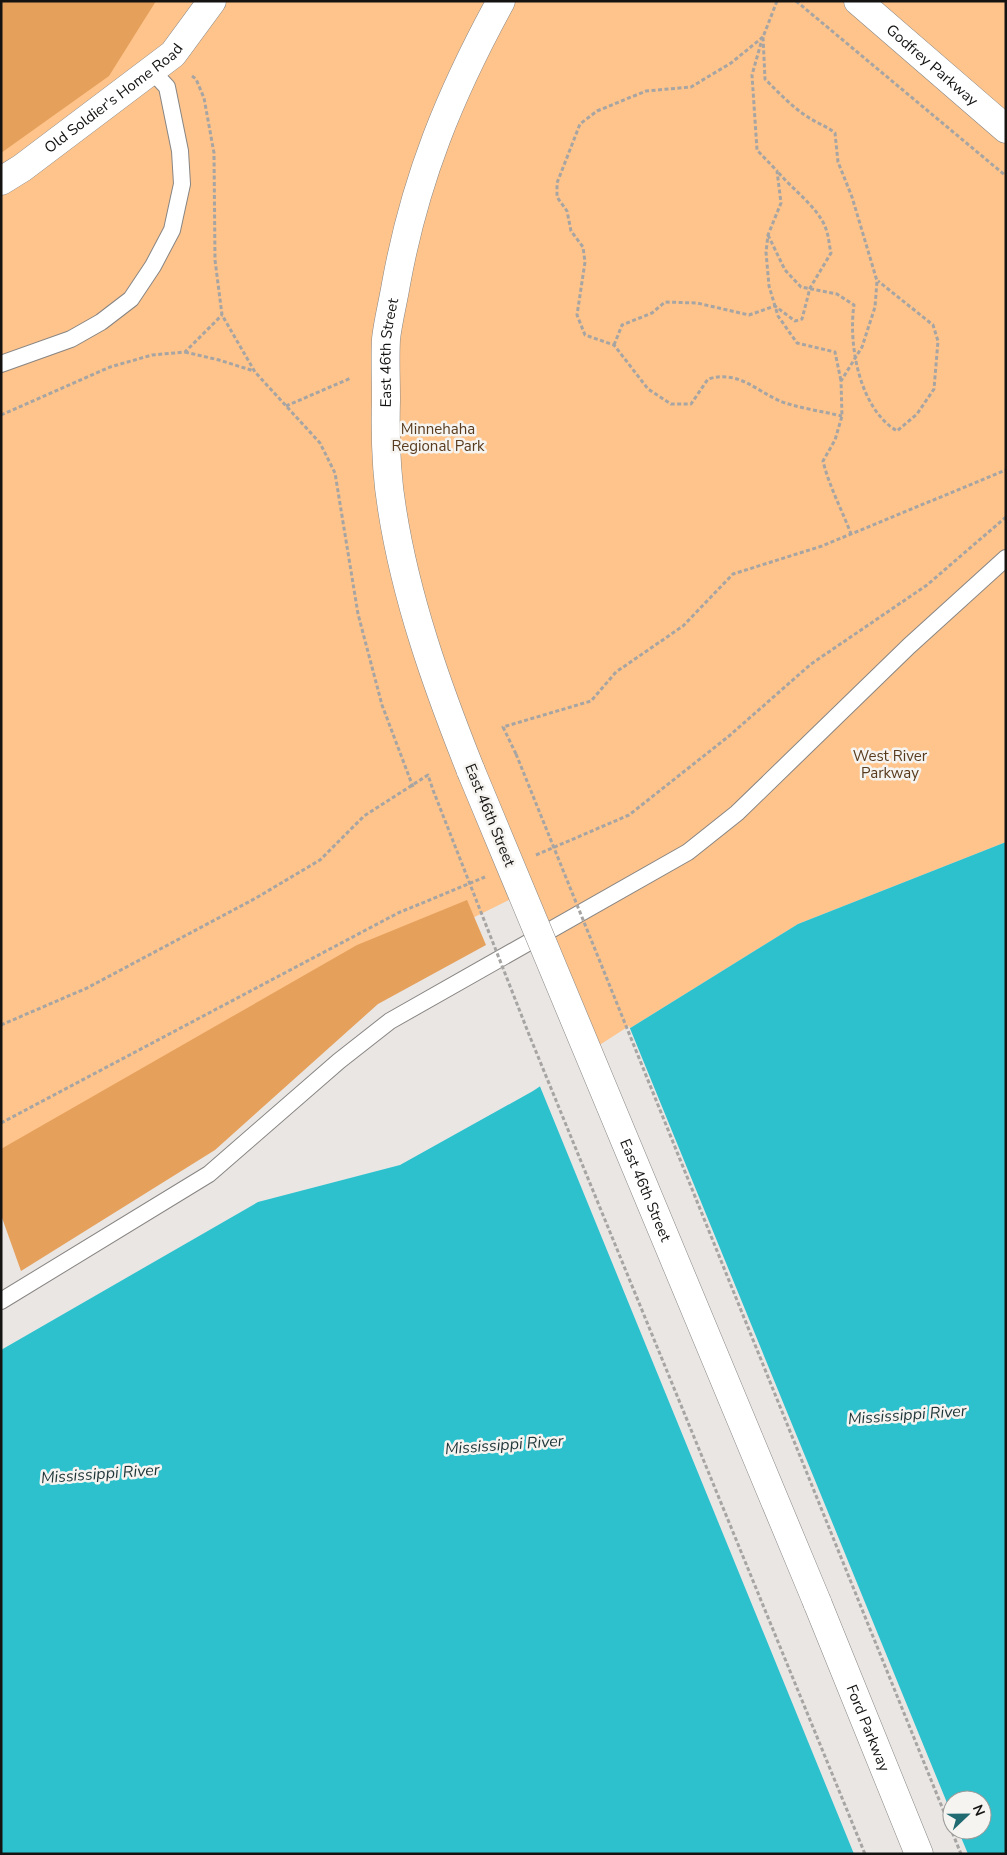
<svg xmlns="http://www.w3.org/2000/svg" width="1007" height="1855" viewBox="0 0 1007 1855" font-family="'Nunito Sans',sans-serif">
  <rect width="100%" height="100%" fill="#e9e6e4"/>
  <path fill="#ffc48b" d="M1 1H1006V842L798 924 590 1053 531 889 1 1151Z"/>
  <g fill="#e5a05b">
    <path d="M1 1H156L109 76 1 153Z"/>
    <path d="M467 900 486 945 378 1004 215 1150 21 1271 1 1215V1149L357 945Z"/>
  </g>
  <path fill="#2dc1ce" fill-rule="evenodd" d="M1006 842V1854H1V1350L258 1202 400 1165 533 1091 590 1053 798 924ZM952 1800H982V1830H952Z"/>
  <path fill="#e9e6e4" d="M629 1026 952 1815V1830H958L968 1854H854L539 1084Z"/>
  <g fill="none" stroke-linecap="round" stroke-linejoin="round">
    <g stroke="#888583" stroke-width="18">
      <g id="lane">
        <path d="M1 364 71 339 101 322 131 299 153 266 172 230 182 184 180 151 167 87 152 71"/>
        <path d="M1 1301 209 1174 339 1061 390 1021 688 852 737 813 909 646 1006 558"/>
      </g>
    </g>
    <g stroke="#888583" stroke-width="29">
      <g id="street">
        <path id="s1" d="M858 1 1006 129"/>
        <path id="s2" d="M1 181 22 168 173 54 212 1"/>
      </g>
    </g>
    <g stroke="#888583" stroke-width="29">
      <g id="primary">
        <path id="s3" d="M471 771C437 686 406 599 392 509 386 473 385 436 386 400 386 380 385 359 386 339 388 321 393 302 396 284 415 179 450 94 501 1"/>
        <path id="s4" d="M817 1602 919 1854"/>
      </g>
    </g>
    <g stroke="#a7a5a3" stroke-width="3" stroke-dasharray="4 2.5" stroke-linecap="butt">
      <path d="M777 1 763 37 765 79C779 93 794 109 811 119 819 124 828 127 835 133L838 162 852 197 877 281 875 307 862 347 841 381 842 416 835 440 823 461C829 486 842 510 851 534"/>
      <path d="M796 1 1006 176"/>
      <path d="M763 37 731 63 691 87 646 91 597 111 580 124 557 183V197L567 211 571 231 583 247 585 262 577 315 585 335 614 345 648 389 671 404H691L708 379C738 370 755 390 780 401 794 407 825 412 842 416"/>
      <path d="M761 43 752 75 757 150 777 171 781 203 768 235 766 252 769 286 778 316 797 343 835 352 841 381"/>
      <path d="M192 76 196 79 204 98 214 153 215 260 222 315 255 372 320 443 335 473 358 614 382 705 413 787"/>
      <path d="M768 235 785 270 801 287 837 294 854 305C848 346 860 409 897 431L917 414 934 389 938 341 933 325 878 281"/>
      <path d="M614 345 622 325 652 313 665 302 697 303 749 315 775 306 795 321 802 319 810 288 831 253C829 245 829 237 826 229 819 208 793 190 778 172"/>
      <path d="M185 352 219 360 254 371"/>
      <path d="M286 406 351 378"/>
      <path d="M1 415 110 367 152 355 185 352 222 315"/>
      <path d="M516 754 503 727 591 701 616 672 683 626 733 574 822 546 1006 470"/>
      <path d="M536 855 629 815 729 736 811 664 927 585 1006 517"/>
      <path d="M1 1025 87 988 256 898 320 860 364 816 428 775 433 790"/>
      <path d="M1 1123 398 913 485 877"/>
    </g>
    <use href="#lane" stroke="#fff" stroke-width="16"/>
    <use href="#street" stroke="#fff" stroke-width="28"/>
    <use href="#primary" stroke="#fff" stroke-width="28"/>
    <g stroke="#888583" stroke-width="29" stroke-linecap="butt">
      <g id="primary-bridge">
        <path id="s5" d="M471 771 817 1602"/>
      </g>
    </g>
    <g stroke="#a7a5a3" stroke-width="3" stroke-dasharray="4 2.5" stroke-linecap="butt">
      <path d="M516 754 961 1854"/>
      <path d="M433 790 530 1037 865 1854"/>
    </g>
    <use href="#primary-bridge" stroke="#fff" stroke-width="28"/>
  </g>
  <g text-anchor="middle" stroke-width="5" stroke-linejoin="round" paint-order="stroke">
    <g font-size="15" fill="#141312" stroke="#f6f4f1">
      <text dy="5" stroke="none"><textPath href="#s1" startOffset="98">Godfrey Parkway</textPath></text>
      <text dy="5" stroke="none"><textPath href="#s2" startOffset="140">Old Soldier's Home Road</textPath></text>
      <text dy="5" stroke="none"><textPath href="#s3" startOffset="431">East 46th Street</textPath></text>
      <text transform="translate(490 815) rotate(68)" y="5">East 46th Street</text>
      <text dy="5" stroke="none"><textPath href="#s5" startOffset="454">East 46th Street</textPath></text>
      <text dy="5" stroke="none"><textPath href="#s4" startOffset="136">Ford Parkway</textPath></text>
    </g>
    <g font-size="15" fill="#583b1e" stroke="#f6f4f1">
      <text x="438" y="434">Minnehaha<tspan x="438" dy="17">Regional Park</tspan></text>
      <text x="890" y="761">West River<tspan x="890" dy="17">Parkway</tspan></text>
    </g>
    <g font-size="16" font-style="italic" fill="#1f3639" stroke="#f6f4f1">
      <text transform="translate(907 1414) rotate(-4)" y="6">Mississippi River</text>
      <text transform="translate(504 1444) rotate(-4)" y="6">Mississippi River</text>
      <text transform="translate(100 1473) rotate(-4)" y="6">Mississippi River</text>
    </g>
  </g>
  <rect width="1007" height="1855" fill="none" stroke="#141312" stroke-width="5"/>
  <g transform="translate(967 1815) rotate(68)"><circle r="24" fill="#f6f4f1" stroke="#9c9a98"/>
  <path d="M0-4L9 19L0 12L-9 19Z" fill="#206b72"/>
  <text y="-8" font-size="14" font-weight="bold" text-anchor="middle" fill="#141312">N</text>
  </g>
</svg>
